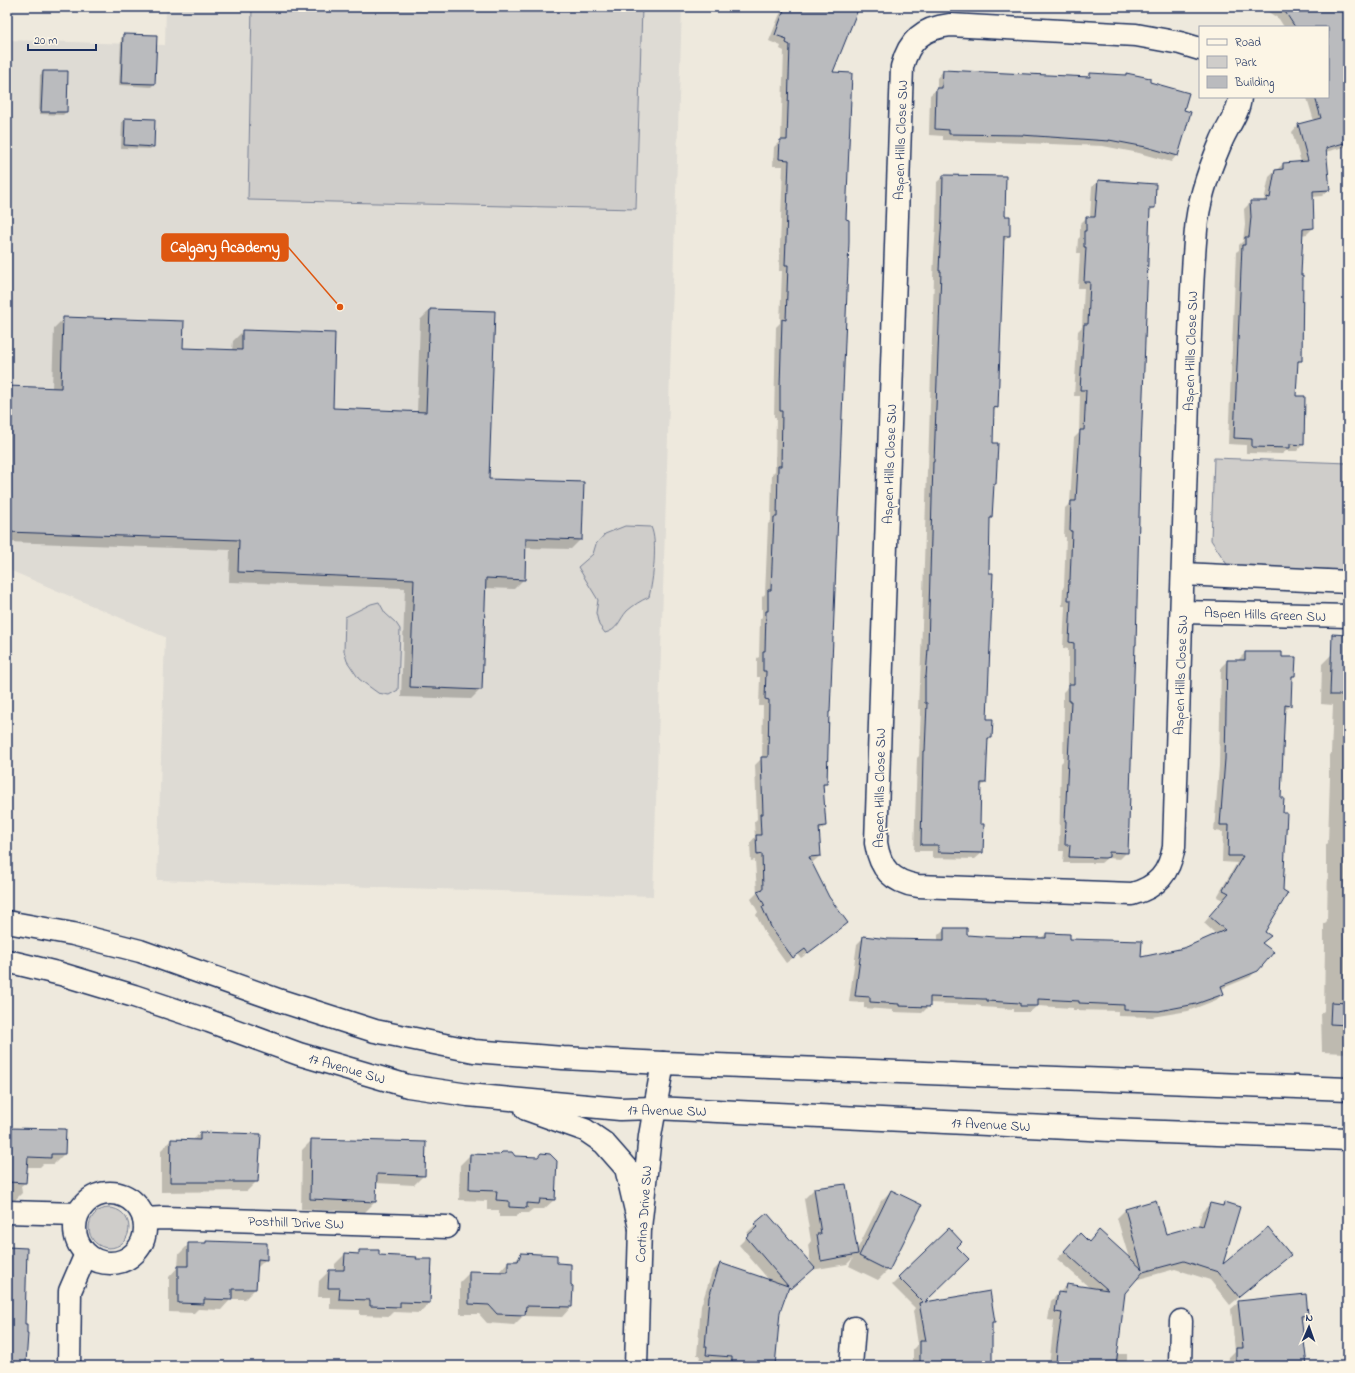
<svg xmlns="http://www.w3.org/2000/svg" width="1355" height="1373" font-family="'Indie Flower',sans-serif">
  <style>
    .built { fill: #dedbd4 }
    .green { fill: #cfcdca; stroke: #757e94 }
    .shadow { fill: #0003 }
    .building { fill: #babbbe; stroke: #1b2f5e }
    .lines { fill: none; stroke-linecap: round; stroke-linejoin: round }
    .minor-casing { stroke: #1b2f5e; stroke-width: 25 }
    .tertiary-casing { stroke: #1b2f5e; stroke-width: 25 }
    .secondary-casing { stroke: #1b2f5e; stroke-width: 25 }
    .minor { stroke: #fcf5e5; stroke-width: 22 }
    .tertiary { stroke: #fcf5e5; stroke-width: 22 }
    .secondary { stroke: #fcf5e5; stroke-width: 22 }
    .labels { text-anchor: middle; stroke-width: 4; stroke-linejoin: round; paint-order: stroke }
    .street-label { font-size: 14px; fill: #1b2f5e; stroke: #fcf5e5 }
    .leader { fill: none; stroke: #de5710; stroke-width: 1.5 }
    .callout-dot { fill: #de5710; stroke: #fcf5e5; stroke-width: 1.5 }
    .callout { fill: #de5710; stroke: #de5710; stroke-width: 1.5 }
    .callout-label { font-size: 15px; text-anchor: middle; font-weight: bold; fill: #fff }
  </style>
  <rect width="100%" height="100%" fill="#eee9dd"/>
  <filter id="ink" filterUnits="userSpaceOnUse"><feTurbulence type="fractalNoise" baseFrequency=".025" numOctaves="2"/><feDisplacementMap in="SourceGraphic" scale="8" xChannelSelector="R" yChannelSelector="G"/><feConvolveMatrix kernelMatrix="1 2 1 2 8 2 1 2 1" color-interpolation-filters="sRGB"/></filter>
  <g filter="url(#ink)">
    <path class="built" d="M166 7H682L653 896 157 880 165 637 7 569V40L165 45Z"/>
    <g class="green">
      <path d="M252 7H642L636 209 248 200Z"/>
      <path d="M1214 458 1348 463V570L1228 566 1211 540Z"/>
      <path d="M625 526 651 527C658 541 653 581 649 597 640 601 634 605 627 611 619 620 618 630 605 633L599 625 596 613 598 600 578 567 593 554 596 544 605 534Z"/>
      <path d="M379 602 385 613 396 623 400 629 398 690 389 695 378 693 367 685 359 679 347 661 344 651 345 617 371 604Z"/>
      <circle cx="109" cy="1228" r="20"/>
    </g>
    <g class="shadow">
      <path d="M784 7H859L853 18 832 73 828 713 826 784 822 787 825 826 818 833 820 856 813 862H811L828 897 847 923 840 929 801 958 798 954 786 963 766 935 756 915 758 912 751 899 757 893 755 860 751 861 750 843 755 837 754 822 757 819 755 765 762 758 763 706H759L760 677H757V658L759 657 760 619 762 617V597L765 594 768 524 771 521 772 474 775 471 776 417H774L776 327 780 323 782 271H779L783 166H773L774 147 781 140 784 51 780 49 781 46 769 41 779 16Z"/>
      <path d="M1261 7H1348V146L1325 152 1329 190 1322 196 1312 197 1313 228 1307 234 1302 235 1300 276 1301 360 1296 365 1295 397 1303 444 1297 451H1286L1282 454 1246 453V445L1228 444 1236 252 1239 250V245L1243 241 1245 225 1244 209 1251 202 1264 201 1269 177 1283 164 1301 162 1292 132 1298 125 1314 121 1307 98 1328 97V27H1284L1279 19Z"/>
      <path d="M124 35 154 84 151 87 119 85 121 38Z"/>
      <path d="M943 71 1086 78 1091 74 1148 83 1183 111 1177 155 1171 162 1139 153 1103 146 943 140V136L929 135 930 95 937 89V78Z"/>
      <path d="M43 72 66 112 63 115 39 114 40 75Z"/>
      <path d="M125 119 153 146 150 149 121 148 122 122Z"/>
      <path d="M944 176 1004 217 1009 236 1003 242 997 407 993 412 992 444 995 484 992 486 991 518 989 520 986 720H992L991 738 987 742 985 783 980 788 978 825 982 853 975 859 932 858V851H914L917 758 919 756 921 709H918L919 685 920 683 921 656 927 470 928 468 934 277H933L934 255 936 225 937 182Z"/>
      <path d="M1098 181 1154 208 1149 212 1127 852 1120 859 1107 858 1101 863H1063L1064 851H1059L1061 763 1063 761 1064 707H1063V692L1068 687V649L1063 648 1065 606H1062L1063 588 1064 586 1066 537H1064L1065 508 1070 503 1074 438 1079 433 1080 396H1074L1078 331 1082 327 1084 288H1078L1080 253H1077L1078 239 1080 237V224L1086 218H1090L1092 187Z"/>
      <path d="M430 310 488 480 581 539 571 549 525 548 524 579 514 589 484 588 481 689 471 699 401 697 405 588 229 582 230 550 7 542V387L52 388 54 328 64 318 182 349 232 351 233 341 243 331 332 409 417 413 420 320Z"/>
      <path d="M1245 653 1281 658 1294 676 1291 679 1290 705 1284 711 1264 932 1269 936 1262 944 1257 970 1250 977 1221 989 1223 994 1216 1000 1188 1011 1152 1017 1118 1016V1011L1073 1010V1008L1037 1006 1030 1012H1014V1009L981 1007V1006L976 1005 929 1003V1006L922 1013 893 1012V1010L864 1008V1003L849 1002 857 944 864 937 888 940 938 941V935L944 929 966 936 995 938H1041L1046 934 1140 958 1185 948 1217 935 1204 923 1223 900 1217 897 1237 863 1222 862 1223 832 1214 831 1219 766 1221 667 1227 661H1239V659Z"/>
      <path d="M1332 654H1348V1055H1346V1053L1322 1052 1321 1013 1324 1011 1325 945H1324V924L1327 921 1328 866H1326V845L1328 843 1330 777H1329V755L1331 753 1333 705 1321 704 1322 664Z"/>
      <path d="M7 1129 64 1154 54 1164H43L40 1167H26L25 1183 21 1186 22 1193 12 1203H7Z"/>
      <path d="M200 1133 257 1181 247 1191 161 1192V1150L171 1140H193Z"/>
      <path d="M312 1140 424 1175 414 1185 376 1183 375 1202 365 1212 301 1209 302 1150Z"/>
      <path d="M470 1155 554 1200 544 1209H533L528 1213H520L516 1217H499V1210H487V1201L459 1200 460 1165Z"/>
      <path d="M845 1185 856 1252 881 1201 891 1191 888 1270 878 1280 849 1266 853 1258 847 1264 811 1270 785 1293 779 1312 774 1366H776H722V1365L699 1363 700 1355H697L701 1306 712 1272 720 1264 769 1280 739 1245 749 1235 747 1233 755 1225 811 1265 808 1245 811 1241 804 1199 814 1189Z"/>
      <path d="M1224 1203 1221 1267 1290 1255 1230 1305 1210 1280 1175 1269 1135 1280 1124 1292 1116 1354H1127V1366H1049L1054 1321 1048 1320 1051 1301 1067 1285 1090 1288 1057 1259 1072 1243H1089L1129 1258 1117 1218 1125 1210 1165 1235 1198 1226 1202 1212 1210 1204 1220 1207Z"/>
      <path d="M949 1229 956 1247 922 1304 994 1321 991 1324V1363L989 1366H913V1349L918 1344 913 1311 915 1308 892 1285Z"/>
      <path d="M207 1242 266 1259 256 1269 255 1289 245 1299H231L221 1310 198 1309 194 1313 169 1312V1277L178 1267 179 1254 189 1244H205Z"/>
      <path d="M7 1246 14 1247 24 1325 25 1363 22 1366H7Z"/>
      <path d="M360 1251 378 1256 415 1260 429 1303 419 1313 393 1312 389 1316 360 1315V1310L330 1309V1297H318L319 1281 329 1271H335V1264L345 1254 356 1255Z"/>
      <path d="M522 1254 571 1307 562 1317 523 1316 514 1325 487 1323 479 1314H460V1282L470 1272 498 1273 508 1262H514Z"/>
      <path d="M1239 1302 1307 1315 1301 1321 1306 1366H1228L1229 1357 1235 1351 1231 1309Z"/>
      <path d="M1348 1325V1341L1346 1340Z"/>
    </g>
    <g class="building">
      <path d="M785 7H859L833 72 852 73 846 219 849 220V242L830 712H829L827 784H823L826 826 819 827 821 856 809 857 829 897 848 923 808 953 805 949 793 958 772 929 762 907 765 906 757 891 763 889 762 854 757 855 756 835H761L760 814H763L761 757H768L769 700 765 699 766 671H763V651H765L766 611H768V590H771L774 517H777L778 466H781L782 411H780V387L782 319 786 320 788 265H785L789 160 779 159 780 140H787L790 45 786 43 787 39 775 35Z"/>
      <path d="M1282 7H1348V142L1326 148 1330 190 1313 191 1314 228 1303 229 1301 275H1303L1302 361H1298L1296 396H1305L1304 445 1290 444V448L1252 447V439L1234 438 1242 245H1245V237H1249L1251 217 1250 201H1267V197L1270 198 1275 170 1283 169V163L1308 161 1298 124 1321 118 1315 97H1328V27H1295Z"/>
      <path d="M123 34 157 35 155 84 121 83Z"/>
      <path d="M943 70 1090 77V73L1126 75V73L1150 78V82L1189 93 1184 110 1191 112 1178 156 1146 147 1109 140V141L1021 135 949 134V130L935 129 936 88H942Z"/>
      <path d="M43 71H68L67 112H41Z"/>
      <path d="M125 118 155 119 154 147 124 145Z"/>
      <path d="M943 175 1006 176 1005 216H1010V236H1004L998 408 994 407 993 443H998L996 484H994L992 518H990L989 573H993L987 719H993L992 738H988L986 783H981L980 824H984L983 853 938 852V845H921L923 751H925L927 703H925V677H926L928 648 933 462H934L941 271H939L940 248 942 218Z"/>
      <path d="M1098 180 1156 184 1155 208H1150L1140 474 1136 645H1135L1128 853 1109 852V857L1105 858 1069 857 1070 845H1065L1066 821H1065L1071 701H1069V684H1074V643L1069 642 1071 600H1068L1069 580H1070L1072 531H1070L1071 501H1076L1080 430H1084L1086 390H1080L1084 324H1088L1090 282H1084L1086 247H1084V231H1086V217H1095Z"/>
      <path d="M430 309 495 311 489 479 584 482 582 540 526 538 525 580 486 578 482 690 410 687 414 579 238 572 239 540 7 532V386L61 388 63 317 184 321 183 348 242 350V330L335 333 333 408 426 412Z"/>
      <path d="M1332 634 1348 635V695H1330Z"/>
      <path d="M1245 652H1282V657H1296L1295 676H1292L1291 706 1285 705 1281 798H1284L1283 813H1287L1283 890 1288 893 1265 932 1271 936 1262 943 1274 952 1258 971 1221 986 1224 994 1196 1004 1159 1011 1124 1010V1005L1079 1003V1001L1038 999V1006H1020V1003L987 1001V999H983L930 997V1007L899 1006V1004L870 1002V997L855 996 863 936 888 939 944 940V928H967V935L995 937 1046 938V933L1070 934V939L1142 941 1141 957 1184 948 1225 930 1209 916 1229 893 1223 890 1243 856H1228L1229 825H1220L1225 759 1227 660H1245Z"/>
      <path d="M1331 1002 1348 1003V1025L1330 1024Z"/>
      <path d="M7 1128 66 1129 65 1154H51V1158L28 1157 26 1183 7 1182Z"/>
      <path d="M200 1132 261 1134 258 1182H170L171 1139 200 1140Z"/>
      <path d="M311 1139 426 1142 425 1176 377 1174 376 1202 310 1199Z"/>
      <path d="M502 1152H512L515 1156 538 1157 541 1153 550 1154 557 1161 555 1200 540 1199 539 1204 527 1203V1208L509 1207V1201L496 1200 497 1191 469 1190 470 1154 499 1155Z"/>
      <path d="M846 1184 858 1254 821 1261 817 1234H821L814 1188Z"/>
      <path d="M891 1190 922 1205 889 1271 859 1256Z"/>
      <path d="M1156 1200 1166 1234 1199 1225 1203 1226 1210 1203 1223 1206 1224 1202 1240 1207 1223 1264 1268 1227 1291 1255 1239 1297 1218 1272 1184 1261 1143 1272 1125 1293 1116 1366H1056L1057 1347 1062 1313 1055 1312 1058 1292 1065 1293 1067 1284 1108 1290 1064 1251 1080 1233 1089 1242 1099 1230 1142 1269 1125 1209Z"/>
      <path d="M767 1213 815 1268 791 1289 789 1287 780 1312 775 1366H732V1357L706 1355 707 1347H705L709 1297 720 1263 788 1286 746 1237 757 1227 754 1224Z"/>
      <path d="M949 1228 962 1242 957 1247 969 1259 925 1302 990 1291 995 1322H992V1363H990V1366L920 1365V1341H926L919 1303 923 1302 898 1277Z"/>
      <path d="M206 1241 267 1243V1260L258 1259 256 1289H232V1300L204 1299V1304L178 1303V1266H188V1243H206Z"/>
      <path d="M7 1247 27 1248 25 1324H27V1334H28L26 1363 7 1362Z"/>
      <path d="M359 1250H379V1255L417 1257 416 1259H432L430 1303 400 1302V1307L370 1306V1300L339 1299 340 1288H328L329 1270H344L345 1253 359 1254Z"/>
      <path d="M521 1253 557 1255V1263L571 1264V1286H573L572 1307 526 1306 525 1315 497 1314 489 1305 469 1304V1271L508 1272V1261H518Z"/>
      <path d="M1306 1294 1308 1315 1301 1316 1307 1366H1236V1348H1243L1238 1301Z"/>
    </g>
    <g class="lines">
      <defs>
        <g id="minor">
          <path d="M1200 49 1180 43 1136 35 950 25C923 28 909 40 902 67L876 843C880 869 892 882 918 886L1132 894C1158 887 1169 873 1174 847 1178 719 1183 591 1186 462 1189 385 1189 307 1196 230 1198 200 1209 170 1221 142 1227 127 1239 113 1240 97"/>
          <path d="M1183 574 1348 582"/>
          <path d="M1182 612 1348 616"/>
          <circle cx="110" cy="1228" r="35"/>
          <path d="M7 1212 77 1214"/>
          <path d="M144 1219 163 1218 447 1227"/>
          <path d="M69 1366 70 1291 86 1254"/>
          <path d="M851 1366 854 1328"/>
          <path d="M1180 1366 1181 1321"/>
        </g>
        <path id="tertiary" d="M636 1366 640 1228 650 1136 663 1063"/>
        <g id="secondary">
          <path d="M7 922 73 934 140 951 281 1001 375 1031 474 1051 563 1058 663 1063 1348 1089"/>
          <path d="M7 961 61 974 134 996 209 1021 299 1054 408 1086 468 1095 620 1109 655 1108 1110 1130 1348 1139"/>
          <path d="M526 1109 585 1130 604 1143 626 1168 640 1228"/>
        </g>
      </defs>
      <use href="#minor" class="minor-casing"/>
      <use href="#tertiary" class="tertiary-casing"/>
      <use href="#secondary" class="secondary-casing"/>
      <use href="#minor" class="minor"/>
      <use href="#tertiary" class="tertiary"/>
      <use href="#secondary" class="secondary"/>
    </g>
  </g>
  <g class="labels">
    <g class="street-label">
      <text transform="translate(900 140) rotate(-88)" y="5">Aspen Hills Close SW</text>
      <text transform="translate(1190 351) rotate(-88)" y="5">Aspen Hills Close SW</text>
      <text transform="translate(889 464) rotate(-88)" y="5">Aspen Hills Close SW</text>
      <text transform="translate(1265 614) rotate(2)" y="5">Aspen Hills Green SW</text>
      <text transform="translate(1180 675) rotate(-88)" y="5">Aspen Hills Close SW</text>
      <text transform="translate(879 788) rotate(-89)" y="5">Aspen Hills Close SW</text>
      <text transform="translate(347 1068) rotate(16)" y="5">17 Avenue SW</text>
      <text transform="translate(667 1110) rotate(1)" y="5">17 Avenue SW</text>
      <text transform="translate(991 1124) rotate(3)" y="5">17 Avenue SW</text>
      <text transform="translate(643 1214) rotate(-86)" y="5">Cortina Drive SW</text>
      <text transform="translate(296 1222) rotate(2)" y="5">Posthill Drive SW</text>
    </g>
  </g>
  <path class="leader" d="M340 307L288 247"/>
  <circle class="callout-dot" cx="340" cy="307" r="4"/>
  <rect class="callout" x="162" y="234" width="126" height="27" rx="4"/>
  <g class="callout-label">
    <text x="225" y="252">Calgary Academy</text>
  </g>
  <rect width="1355" height="1373" fill="none" stroke="#fcf5e5" stroke-width="24"/>
  <rect x="12" y="12" width="1331" height="1349" fill="none" stroke="#1b2f5e" stroke-width="1.5" filter="url(#ink)"/>
  <rect x="1199" y="26" width="130" height="72" fill="#fcf5e5" stroke="#a2a6af"/>
  <rect x="1207" y="39" width="20" height="6" fill="#fcf5e5" stroke="#a2a6af"/>
  <text x="1235" y="46" font-size="12" fill="#1b2f5e">Road</text>
  <rect x="1207" y="56" width="20" height="12" fill="#cfcdca" stroke="#a2a6af"/>
  <text x="1235" y="66" font-size="12" fill="#1b2f5e">Park</text>
  <rect x="1207" y="76" width="20" height="12" fill="#babbbe" stroke="#a2a6af"/>
  <text x="1235" y="86" font-size="12" fill="#1b2f5e">Building</text>
  <g transform="translate(1309 1327) rotate(2)" stroke="#fcf5e5" stroke-width="3" paint-order="stroke">
  <path d="M0-3L7 15L0 10L-7 15Z" fill="#1b2f5e"/>
  <text y="-6" font-size="11" font-weight="bold" text-anchor="middle" fill="#1b2f5e">N</text>
  </g>
  <path d="M28 44v6h68v-6" fill="none" stroke="#1b2f5e" stroke-width="2"/>
  <text x="34" y="44" font-size="12" fill="#1b2f5e" stroke="#fcf5e5" stroke-width="3" paint-order="stroke">20 m</text>
</svg>
